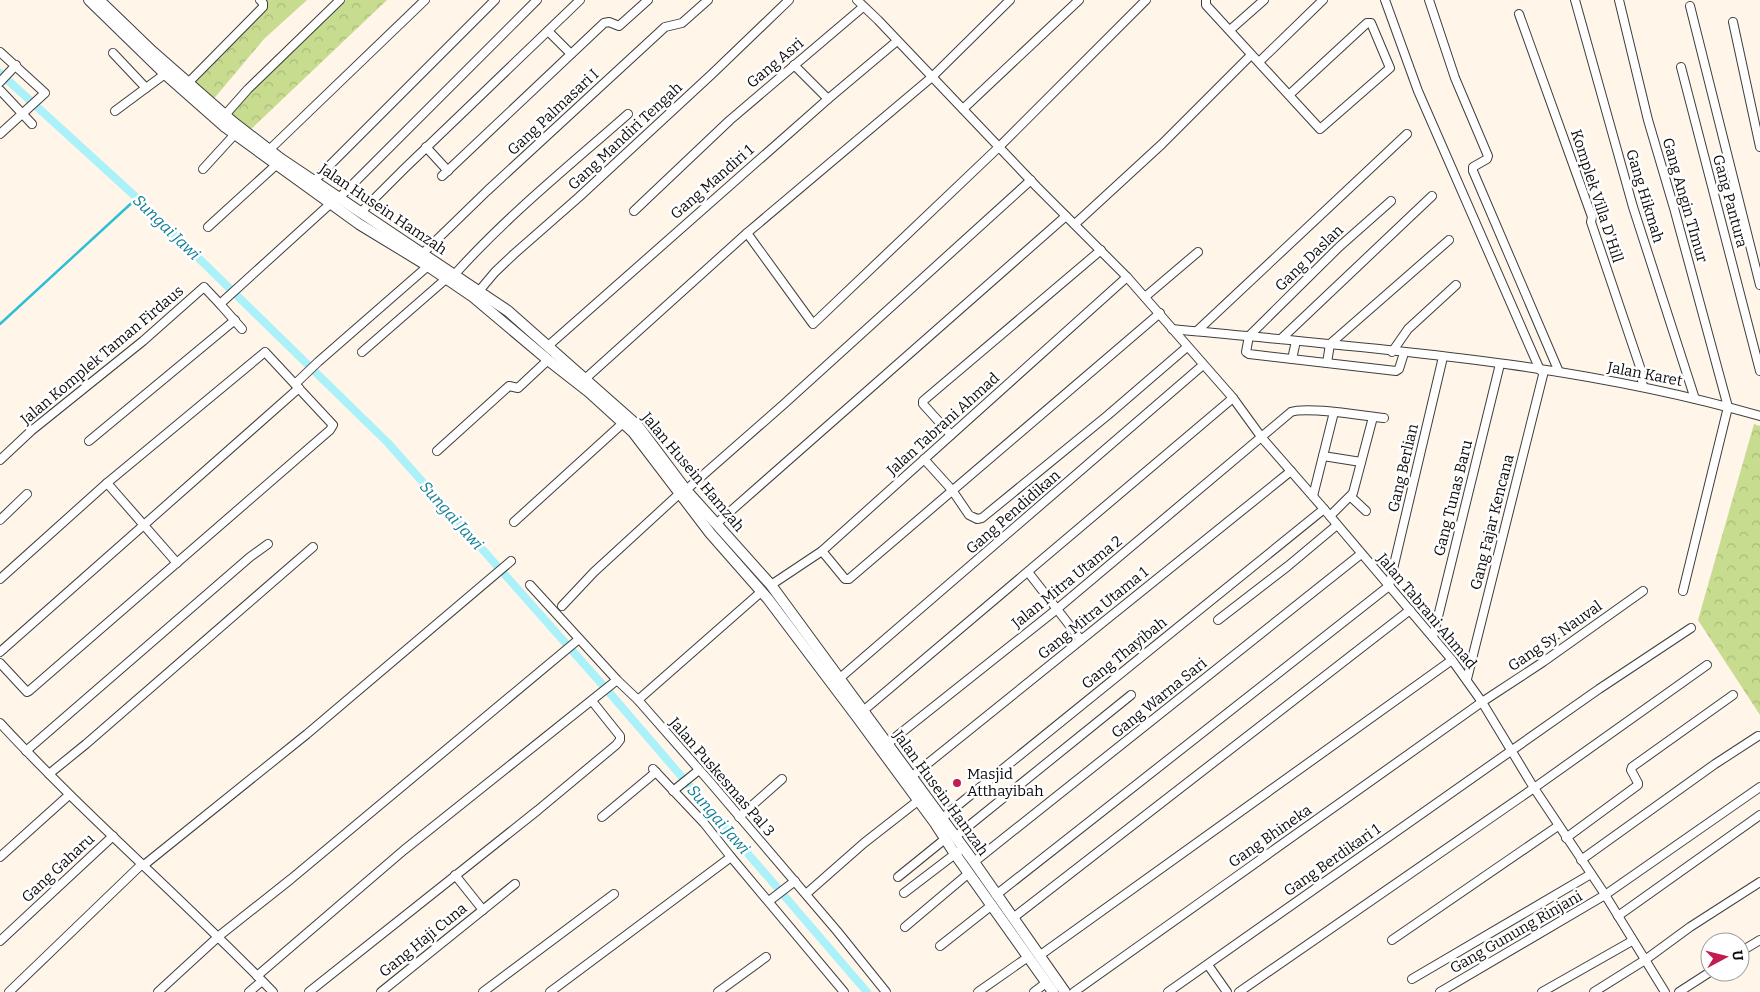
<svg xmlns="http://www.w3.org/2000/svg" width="1760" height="992" font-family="Bitter,serif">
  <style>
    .forest { fill: url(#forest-crowns) }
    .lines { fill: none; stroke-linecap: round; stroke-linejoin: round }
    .stream { stroke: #2dbfd5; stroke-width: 2.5 }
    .canal { stroke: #aaf1fa; stroke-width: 8 }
    .minor-casing { stroke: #3e3e3e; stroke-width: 10 }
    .tertiary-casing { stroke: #3e3e3e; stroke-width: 12 }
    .minor { stroke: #fff; stroke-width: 8 }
    .tertiary { stroke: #fff; stroke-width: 10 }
    .poi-dot { fill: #c21c51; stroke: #fff; stroke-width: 2 }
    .labels { text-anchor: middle; stroke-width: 5; stroke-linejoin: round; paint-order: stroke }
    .street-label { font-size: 15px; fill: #0b0b0b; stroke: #fff }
    .poi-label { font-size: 15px; fill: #0b0b0b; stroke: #fff; text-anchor: start }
    .water-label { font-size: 16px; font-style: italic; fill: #0e7e94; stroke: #fff }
  </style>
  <defs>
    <pattern id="forest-crowns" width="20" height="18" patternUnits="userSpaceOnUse" patternTransform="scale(1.25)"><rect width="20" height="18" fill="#c7dc8f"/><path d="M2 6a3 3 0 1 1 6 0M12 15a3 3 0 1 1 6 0" fill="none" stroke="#aabb7a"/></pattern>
  </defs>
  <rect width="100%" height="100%" fill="#fff5e9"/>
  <g class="forest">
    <path d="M263 0H307L264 39 206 108 183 88 266 5Z"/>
    <path d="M346 0H387L248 132 224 113Z"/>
    <path d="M1754 424 1760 426V715L1698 620Z"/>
  </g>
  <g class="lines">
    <path class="stream" d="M0 324 137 198"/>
    <path class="canal" d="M0 73 137 198 388 443 608 691 867 992"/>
    <defs>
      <g id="minor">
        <path d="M857 0 878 20 1037 187 1127 277 1233 398 1262 438 1324 509 1452 660 1482 702 1534 788 1604 893 1665 992"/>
        <path d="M1206 0V5L1320 129 1390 68 1371 23H1367L1289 95"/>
        <path d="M1385 0 1418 91 1540 370"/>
        <path d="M1429 0 1455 78 1488 156 1487 159 1473 167V171L1559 372"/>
        <path d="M1575 0 1633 207 1695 399"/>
        <path d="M1619 0 1648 120 1674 208 1728 407 1683 591"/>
        <path d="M1690 6 1760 285"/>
        <path d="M1519 14 1592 217 1591 222 1640 367 1643 387"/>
        <path d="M1733 22 1760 147"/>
        <path d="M1230 30 1264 0"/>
        <path d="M548 31 571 54"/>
        <path d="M0 52 45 93 0 134"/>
        <path d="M113 53 146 88 165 74"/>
        <path d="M1259 62 1323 0"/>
        <path d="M794 65 828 99"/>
        <path d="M1681 67 1760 371"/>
        <path d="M0 82 16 65"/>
        <path d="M188 83 263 7V3L260 0"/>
        <path d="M0 90 32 124"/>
        <path d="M963 109 1079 0"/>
        <path d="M115 111 146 88"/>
        <path d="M225 115 248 89 340 0"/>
        <path d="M426 147 448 171"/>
        <path d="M269 150 425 0"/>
        <path d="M203 169 235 134"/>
        <path d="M442 176 604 23 609 22 619 26 648 0"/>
        <path d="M314 181 495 0"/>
        <path d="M339 198 537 0"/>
        <path d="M1391 201 1339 247 1249 336 1246 352 1249 354 1396 371 1399 369 1404 353"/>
        <path d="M634 211 730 120 863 7"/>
        <path d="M360 213 404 169 580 0"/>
        <path d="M1075 224 1162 144 1251 55"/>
        <path d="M208 227 276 165"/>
        <path d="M747 233 813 324 1000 146 1146 0"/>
        <path d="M422 254 487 191 665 27 682 23 708 0"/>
        <path d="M455 274C507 216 569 166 628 114"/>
        <path d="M479 291 495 272 514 254 579 197 712 74 789 0"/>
        <path d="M1145 297 1198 252"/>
        <path d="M242 329 220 304 330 204"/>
        <path d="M1172 329C1368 348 1570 361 1760 416"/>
        <path d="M1197 331 1407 134"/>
        <path d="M1281 339 1432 196"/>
        <path d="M548 346 828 99 897 41"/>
        <path d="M362 352 447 278"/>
        <path d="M1392 352 1408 329 1456 285"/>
        <path d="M1292 359 1296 341"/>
        <path d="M1327 363 1330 344 1449 240"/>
        <path d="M585 379 747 233 932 77 1010 0"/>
        <path d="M295 384 318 362 428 266"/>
        <path d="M951 435 923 404V401L1101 250"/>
        <path d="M89 441 235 320"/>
        <path d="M437 451 509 386 518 388 548 360"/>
        <path d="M1323 456 1361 462"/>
        <path d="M924 459 952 490 969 515 977 519 982 518 1108 415 1187 347"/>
        <path d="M0 460 31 431 143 341 204 287 220 304"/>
        <path d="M107 483 177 563"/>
        <path d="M686 490 784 404 1031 180"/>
        <path d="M1313 496 1334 412"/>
        <path d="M1351 497 1366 511"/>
        <path d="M1330 516 1353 493 1373 417"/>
        <path d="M0 520 27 494"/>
        <path d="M514 522 623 423"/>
        <path d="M716 524 1066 216"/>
        <path d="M822 551 845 579H849L1160 313"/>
        <path d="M1028 572 1081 640"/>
        <path d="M0 579 107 483 265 352 333 425 330 430 29 691 27 692 0 663"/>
        <path d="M530 585 617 680 638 700 710 782 837 931 886 992"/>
        <path d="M771 585 822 551 1127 277"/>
        <path d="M562 606 594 572 679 494"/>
        <path d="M1218 620 1288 566 1337 525"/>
        <path d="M1433 637 1500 364"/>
        <path d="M0 652 299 388"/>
        <path d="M840 678 1203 365"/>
        <path d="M1467 679 1544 371"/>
        <path d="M638 700 761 592"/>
        <path d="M863 711 1233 398"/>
        <path d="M0 723C87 817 184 900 273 992"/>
        <path d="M887 744 1057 609 1291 412C1307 406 1364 416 1384 418"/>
        <path d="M26 751 250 557 268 544"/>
        <path d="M653 769 704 823 731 857"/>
        <path d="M49 774 86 744 313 547"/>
        <path d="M911 777 1291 471"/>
        <path d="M673 791 699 770"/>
        <path d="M602 817 656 772"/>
        <path d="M739 817 782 779"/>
        <path d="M941 819 1324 509"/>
        <path d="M955 837 1131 695"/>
        <path d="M1566 838 1638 785V783L1631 770 1632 767 1733 695"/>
        <path d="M0 857 69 795"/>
        <path d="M1581 860 1715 764 1758 736"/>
        <path d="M974 862 1361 554"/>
        <path d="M144 865 307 734 511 561"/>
        <path d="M455 875 483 910"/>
        <path d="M898 877 945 839"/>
        <path d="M904 893 959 851"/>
        <path d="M806 894 864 843 919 800"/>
        <path d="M996 895 1389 586 1443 357"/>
        <path d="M769 901 795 881"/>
        <path d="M1618 916 1760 815"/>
        <path d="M1013 918 1410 610"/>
        <path d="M905 927 969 873"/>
        <path d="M1392 940 1558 826"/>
        <path d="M0 941 113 836"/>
        <path d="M940 946 992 905"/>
        <path d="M1740 952 1760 940"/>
        <path d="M1039 956 1452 660"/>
        <path d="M1208 965 1227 992"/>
        <path d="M257 976 404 850 617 680"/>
        <path d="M1412 979 1591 874"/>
        <path d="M9 992 142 864"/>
        <path d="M158 992 219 936 291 879 579 639"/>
        <path d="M249 992 262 981"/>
        <path d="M309 992 538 810 616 745 620 740V736L592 701"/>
        <path d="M381 992 515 884"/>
        <path d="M483 992 614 894"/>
        <path d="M550 992 731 857 844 992"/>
        <path d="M718 992 766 957"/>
        <path d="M978 992 1028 957"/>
        <path d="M1034 992 1046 983"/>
        <path d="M1074 992 1482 702 1543 662 1643 591"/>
        <path d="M1168 992 1599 689 1691 628"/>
        <path d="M1239 992 1534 788 1707 665"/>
        <path d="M1440 992 1605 895 1760 787"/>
        <path d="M1542 992 1632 941"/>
        <path d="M1594 992 1645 960 1690 927 1760 882"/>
        <path d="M1679 992 1710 972"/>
      </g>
      <g id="tertiary">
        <path d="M89 0 165 74 225 127 359 224 428 266 472 296 548 360 589 392 633 432 710 533 768 599 857 717 935 823 955 854 1053 992"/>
        <path d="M99 0 152 51 233 122 281 159 508 311 638 426 686 490 771 585 974 862 1065 992"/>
      </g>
    </defs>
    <use href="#minor" class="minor-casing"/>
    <use href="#tertiary" class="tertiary-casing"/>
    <use href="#minor" class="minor"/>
    <use href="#tertiary" class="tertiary"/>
  </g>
  <circle class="poi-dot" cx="957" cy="783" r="5"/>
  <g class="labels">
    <g class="street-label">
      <text transform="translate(775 63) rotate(-40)" y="5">Gang Asri</text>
      <text transform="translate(553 112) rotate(-43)" y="5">Gang Palmasari I</text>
      <text transform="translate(625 136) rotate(-43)" y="5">Gang Mandiri Tengah</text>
      <text transform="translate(712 182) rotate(-41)" y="5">Gang Mandiri 1</text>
      <text transform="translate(1597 196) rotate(72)" y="5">Komplek Villa D'Hill</text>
      <text transform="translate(1645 196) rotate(73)" y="5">Gang Hikmah</text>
      <text transform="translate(1685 200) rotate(74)" y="5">Gang Angin TImur</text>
      <text transform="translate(1730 201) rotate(75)" y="5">Gang Pantura</text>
      <text transform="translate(383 209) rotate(34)" y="5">Jalan Husein Hamzah</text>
      <text transform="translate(1309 258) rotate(-44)" y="5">Gang Daslan</text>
      <text transform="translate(102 355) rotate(-40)" y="5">Jalan Komplek Taman Firdaus</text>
      <text transform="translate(1645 374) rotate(11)" y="5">Jalan Karet</text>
      <text transform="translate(943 424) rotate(-42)" y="5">Jalan Tabrani Ahmad</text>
      <text transform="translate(1403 468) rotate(-77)" y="5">Gang Berlian</text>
      <text transform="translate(693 472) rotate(50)" y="5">Jalan Husein Hamzah</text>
      <text transform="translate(1453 498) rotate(-76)" y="5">Gang Tunas Baru</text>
      <text transform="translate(1013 512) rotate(-41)" y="5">Gang Pendidikan</text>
      <text transform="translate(1492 522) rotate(-76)" y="5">Gang Fajar Kencana</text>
      <text transform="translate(1067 582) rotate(-39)" y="5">Jalan Mitra Utama 2</text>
      <text transform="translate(1427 611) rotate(50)" y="5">Jalan Tabrani Ahmad</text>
      <text transform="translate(1093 613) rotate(-39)" y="5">Gang Mitra Utama 1</text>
      <text transform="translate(1555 636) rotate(-35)" y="5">Gang Sy. Nauval</text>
      <text transform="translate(1124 653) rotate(-39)" y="5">Gang Thayibah</text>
      <text transform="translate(1159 698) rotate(-39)" y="5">Gang Warna Sari</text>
      <text transform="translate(722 777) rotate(49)" y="5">Jalan Puskesmas Pal 3</text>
      <text transform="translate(941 793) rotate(54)" y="5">Jalan Husein Hamzah</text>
      <text transform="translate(1270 836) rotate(-35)" y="5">Gang Bhineka</text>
      <text transform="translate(1332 860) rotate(-35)" y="5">Gang Berdikari 1</text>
      <text transform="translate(58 868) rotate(-43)" y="5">Gang Gaharu</text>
      <text transform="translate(1516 932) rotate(-30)" y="5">Gang Gunung Rinjani</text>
      <text transform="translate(423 940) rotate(-39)" y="5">Gang Haji Cuna</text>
    </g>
    <g class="poi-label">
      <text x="967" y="779">Masjid<tspan x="967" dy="17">Atthayibah</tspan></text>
    </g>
    <g class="water-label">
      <text transform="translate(167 227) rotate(44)" y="6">Sungai Jawi</text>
      <text transform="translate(452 515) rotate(48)" y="6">Sungai Jawi</text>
      <text transform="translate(719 819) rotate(49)" y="6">Sungai Jawi</text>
    </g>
  </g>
  <g transform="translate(1725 957) rotate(83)"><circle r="24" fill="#ffffff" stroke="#9d9d9d"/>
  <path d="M0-4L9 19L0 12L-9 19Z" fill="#c21c51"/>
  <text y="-8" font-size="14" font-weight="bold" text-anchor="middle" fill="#0b0b0b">U</text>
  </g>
</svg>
